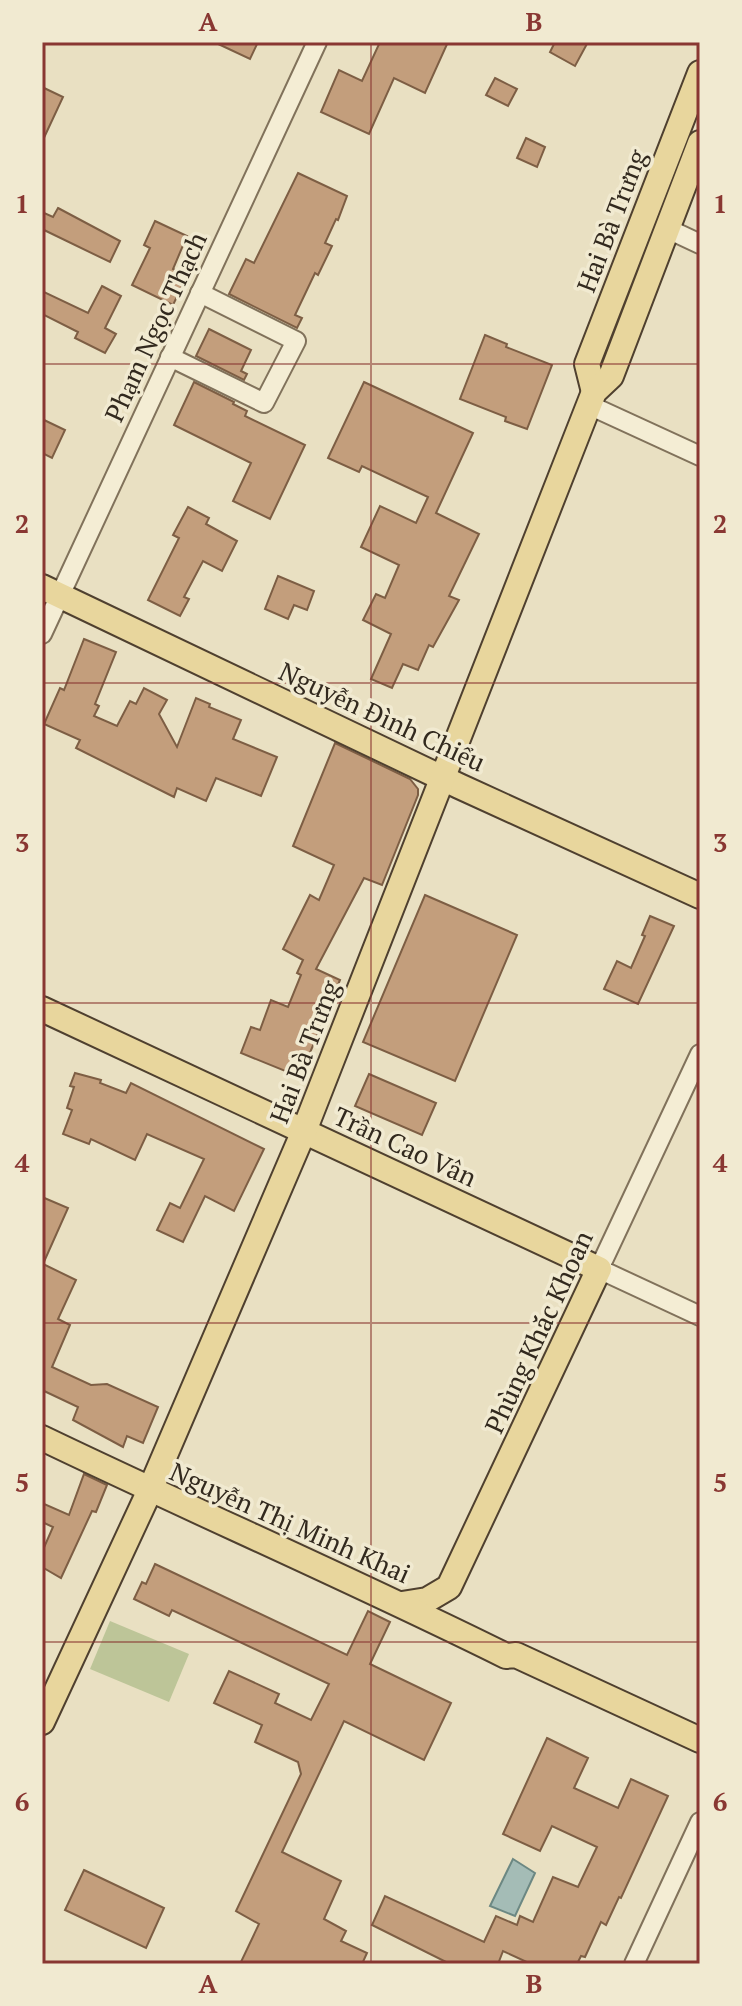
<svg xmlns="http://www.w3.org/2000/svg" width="742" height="2006" font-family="'PT Serif',serif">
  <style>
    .green { fill: #bdc598 }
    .water { fill: #a4bcb6; stroke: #6c8883; stroke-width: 2 }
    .building { fill: #c39e7c; stroke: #7d5e44; stroke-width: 2 }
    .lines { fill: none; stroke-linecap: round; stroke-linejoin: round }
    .minor-casing { stroke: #81725b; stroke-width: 22 }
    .major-casing { stroke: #4f402f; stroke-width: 28 }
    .minor { stroke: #f4edd4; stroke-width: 18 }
    .major { stroke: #e8d69d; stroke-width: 24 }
    .grid { fill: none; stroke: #893732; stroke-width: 2; stroke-opacity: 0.55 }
    .labels { text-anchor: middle; stroke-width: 7; stroke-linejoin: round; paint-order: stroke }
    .street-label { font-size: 26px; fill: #32291e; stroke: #f1ead1 }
    .neatline { fill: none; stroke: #893732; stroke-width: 3 }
    .grid-label { font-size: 26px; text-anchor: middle; font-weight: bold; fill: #893732 }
  </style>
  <rect width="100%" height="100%" fill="#e9e0c2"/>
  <path class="green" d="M110 1621 189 1654 169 1702 90 1669Z"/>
  <path class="water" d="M513 1859 535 1873 515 1916 490 1906Z"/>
  <g class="building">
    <path d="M214 42H258L250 59Z"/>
    <path d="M380 42H448L425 93 394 78 369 134 321 112 339 70 362 81Z"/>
    <path d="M555 42H588L575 66 550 52Z"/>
    <path d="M495 78 517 89 508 106 486 95Z"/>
    <path d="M42 87 63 97 42 142Z"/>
    <path d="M526 138 545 147 537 167 517 158Z"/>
    <path d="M298 173 347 196 338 220 336 219 325 243 332 246 318 275 315 273 295 315 302 318 297 328 229 294 246 259 254 263Z"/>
    <path d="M58 208 120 241 110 262 42 229V212L53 217Z"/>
    <path d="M155 221 187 236 173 269 187 276 173 305 132 285 150 248 144 245Z"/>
    <path d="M102 286 121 296 105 328 116 334 105 353 75 338 78 332 42 314V291L88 313Z"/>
    <path d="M209 329 251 350 241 371 247 374 244 380 196 356Z"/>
    <path d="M485 335 507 344 506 347 552 365 527 429 505 421 506 417 460 399Z"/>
    <path d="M194 382 234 402 233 404 247 411 245 416 305 445 270 519 233 501 251 463 174 425Z"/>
    <path d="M364 382 473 433 436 513 479 534 449 596 459 600 433 647 429 645 418 670 403 664 392 688 371 679 391 634 363 620 376 594 385 598 399 565 361 547 380 506 416 523 428 497 362 466 359 472 328 458Z"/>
    <path d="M42 419 65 430 52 458 42 453Z"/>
    <path d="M188 507 209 518 206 524 237 541 222 571 203 561 184 597 189 599 180 616 148 600 179 538 173 535Z"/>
    <path d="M278 576 314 591 307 610 294 605 288 619 265 609Z"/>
    <path d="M84 639 116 652 95 704 99 706 94 716 117 726 130 701 136 704 144 688 167 700 159 714 177 747 196 698 210 704 209 707 241 720 233 739 277 757 261 796 216 778 206 801 177 788 174 797 76 748 80 740 44 724 60 688 64 690Z"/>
    <path d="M335 743 410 779 418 789V795L382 885 364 878 316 969 340 980 300 1077 241 1053 251 1027 260 1030 271 1000 288 1007 301 975 297 973 303 960 283 949 310 895 319 900 334 865 293 846Z"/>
    <path d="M425 895 517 935 455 1081 363 1042Z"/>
    <path d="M650 916 674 926 638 1004 604 989 617 961 631 968 645 936 642 935Z"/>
    <path d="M75 1073 101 1080 100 1083 126 1093 131 1083 264 1149 234 1211 205 1196 183 1242 157 1230 170 1203 180 1208 204 1159 147 1134 135 1160 91 1139 89 1144 63 1134 72 1110 67 1108 74 1087 70 1086Z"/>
    <path d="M369 1074 436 1103 422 1135 355 1106Z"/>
    <path d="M42 1197 68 1208 43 1264 76 1280 58 1319 70 1325 52 1367 91 1385 107 1384 158 1407 143 1443 127 1436 123 1447 73 1420 78 1407 42 1390Z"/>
    <path d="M84 1474 107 1485 96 1512 92 1511 61 1578 42 1567V1552L53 1527 42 1522V1503L69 1515Z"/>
    <path d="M155 1564 347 1655 368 1611 390 1622 370 1664 451 1703 424 1760 344 1721 282 1852 341 1881 324 1919 346 1931 341 1941 367 1953 362 1964H240L259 1924 236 1911 301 1774 298 1762 255 1742 262 1725 214 1703 229 1671 279 1694 275 1703 311 1720 329 1684 172 1610 169 1616 134 1599 142 1582 146 1584Z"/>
    <path d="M547 1738 588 1758 574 1788 618 1808 631 1779 668 1796 621 1898 619 1897 606 1925 601 1922 585 1957 581 1956 577 1964H531L503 1951 498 1964H450L372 1925 385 1896 484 1942 496 1916 517 1925 520 1916 533 1922 553 1877 578 1887 597 1847 552 1826 540 1851 503 1834Z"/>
    <path d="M84 1870 164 1908 146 1948 65 1910Z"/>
  </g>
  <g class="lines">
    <defs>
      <g id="minor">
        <path d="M668 229 700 244"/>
        <path d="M170 357 264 403 296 341 200 293"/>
        <path d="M589 405 700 456"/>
        <path d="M42 634 317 42"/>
        <path d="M700 1054 599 1269 700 1316"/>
        <path d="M634 1964 700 1822"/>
      </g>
      <g id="major">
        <path d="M594 392 587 364 700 73"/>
        <path d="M42 587 459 786 700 896"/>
        <path d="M42 1009 599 1269 449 1587 427 1600 402 1604"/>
        <path d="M42 1438C196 1512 353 1580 506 1656L516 1655 700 1740"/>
        <path d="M42 1722 150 1490 304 1131 594 392 611 376 700 143"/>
      </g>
    </defs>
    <use href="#minor" class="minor-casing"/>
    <use href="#major" class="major-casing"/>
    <use href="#minor" class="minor"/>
    <use href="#major" class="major"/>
  </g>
  <path class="grid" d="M371 42V1964M42 364H700M42 683H700M42 1003H700M42 1323H700M42 1642H700"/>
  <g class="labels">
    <g class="street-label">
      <text transform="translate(612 221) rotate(-69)" y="9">Hai Bà Trưng</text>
      <text transform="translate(156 327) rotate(-65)" y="9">Phạm Ngọc Thạch</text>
      <text transform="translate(382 717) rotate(25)" y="9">Nguyễn Đình Chiểu</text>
      <text transform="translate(305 1052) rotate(-69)" y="9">Hai Bà Trưng</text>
      <text transform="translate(405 1147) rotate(25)" y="9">Trần Cao Vân</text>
      <text transform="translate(539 1332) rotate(-65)" y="9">Phùng Khắc Khoan</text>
      <text transform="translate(290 1523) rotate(24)" y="9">Nguyễn Thị Minh Khai</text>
    </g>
  </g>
  <rect width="742" height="2006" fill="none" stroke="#f1ead1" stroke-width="88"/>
  <rect x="44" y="44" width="654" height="1918" class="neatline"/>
  <g class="grid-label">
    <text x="208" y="31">A</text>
    <text x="534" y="31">B</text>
    <text x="22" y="213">1</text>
    <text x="720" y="213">1</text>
    <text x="22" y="533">2</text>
    <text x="720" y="533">2</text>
    <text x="22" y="852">3</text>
    <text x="720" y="852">3</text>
    <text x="22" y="1172">4</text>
    <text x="720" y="1172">4</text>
    <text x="22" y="1492">5</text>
    <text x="720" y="1492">5</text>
    <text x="22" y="1811">6</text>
    <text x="720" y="1811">6</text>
    <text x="208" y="1993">A</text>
    <text x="534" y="1993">B</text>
  </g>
</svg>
